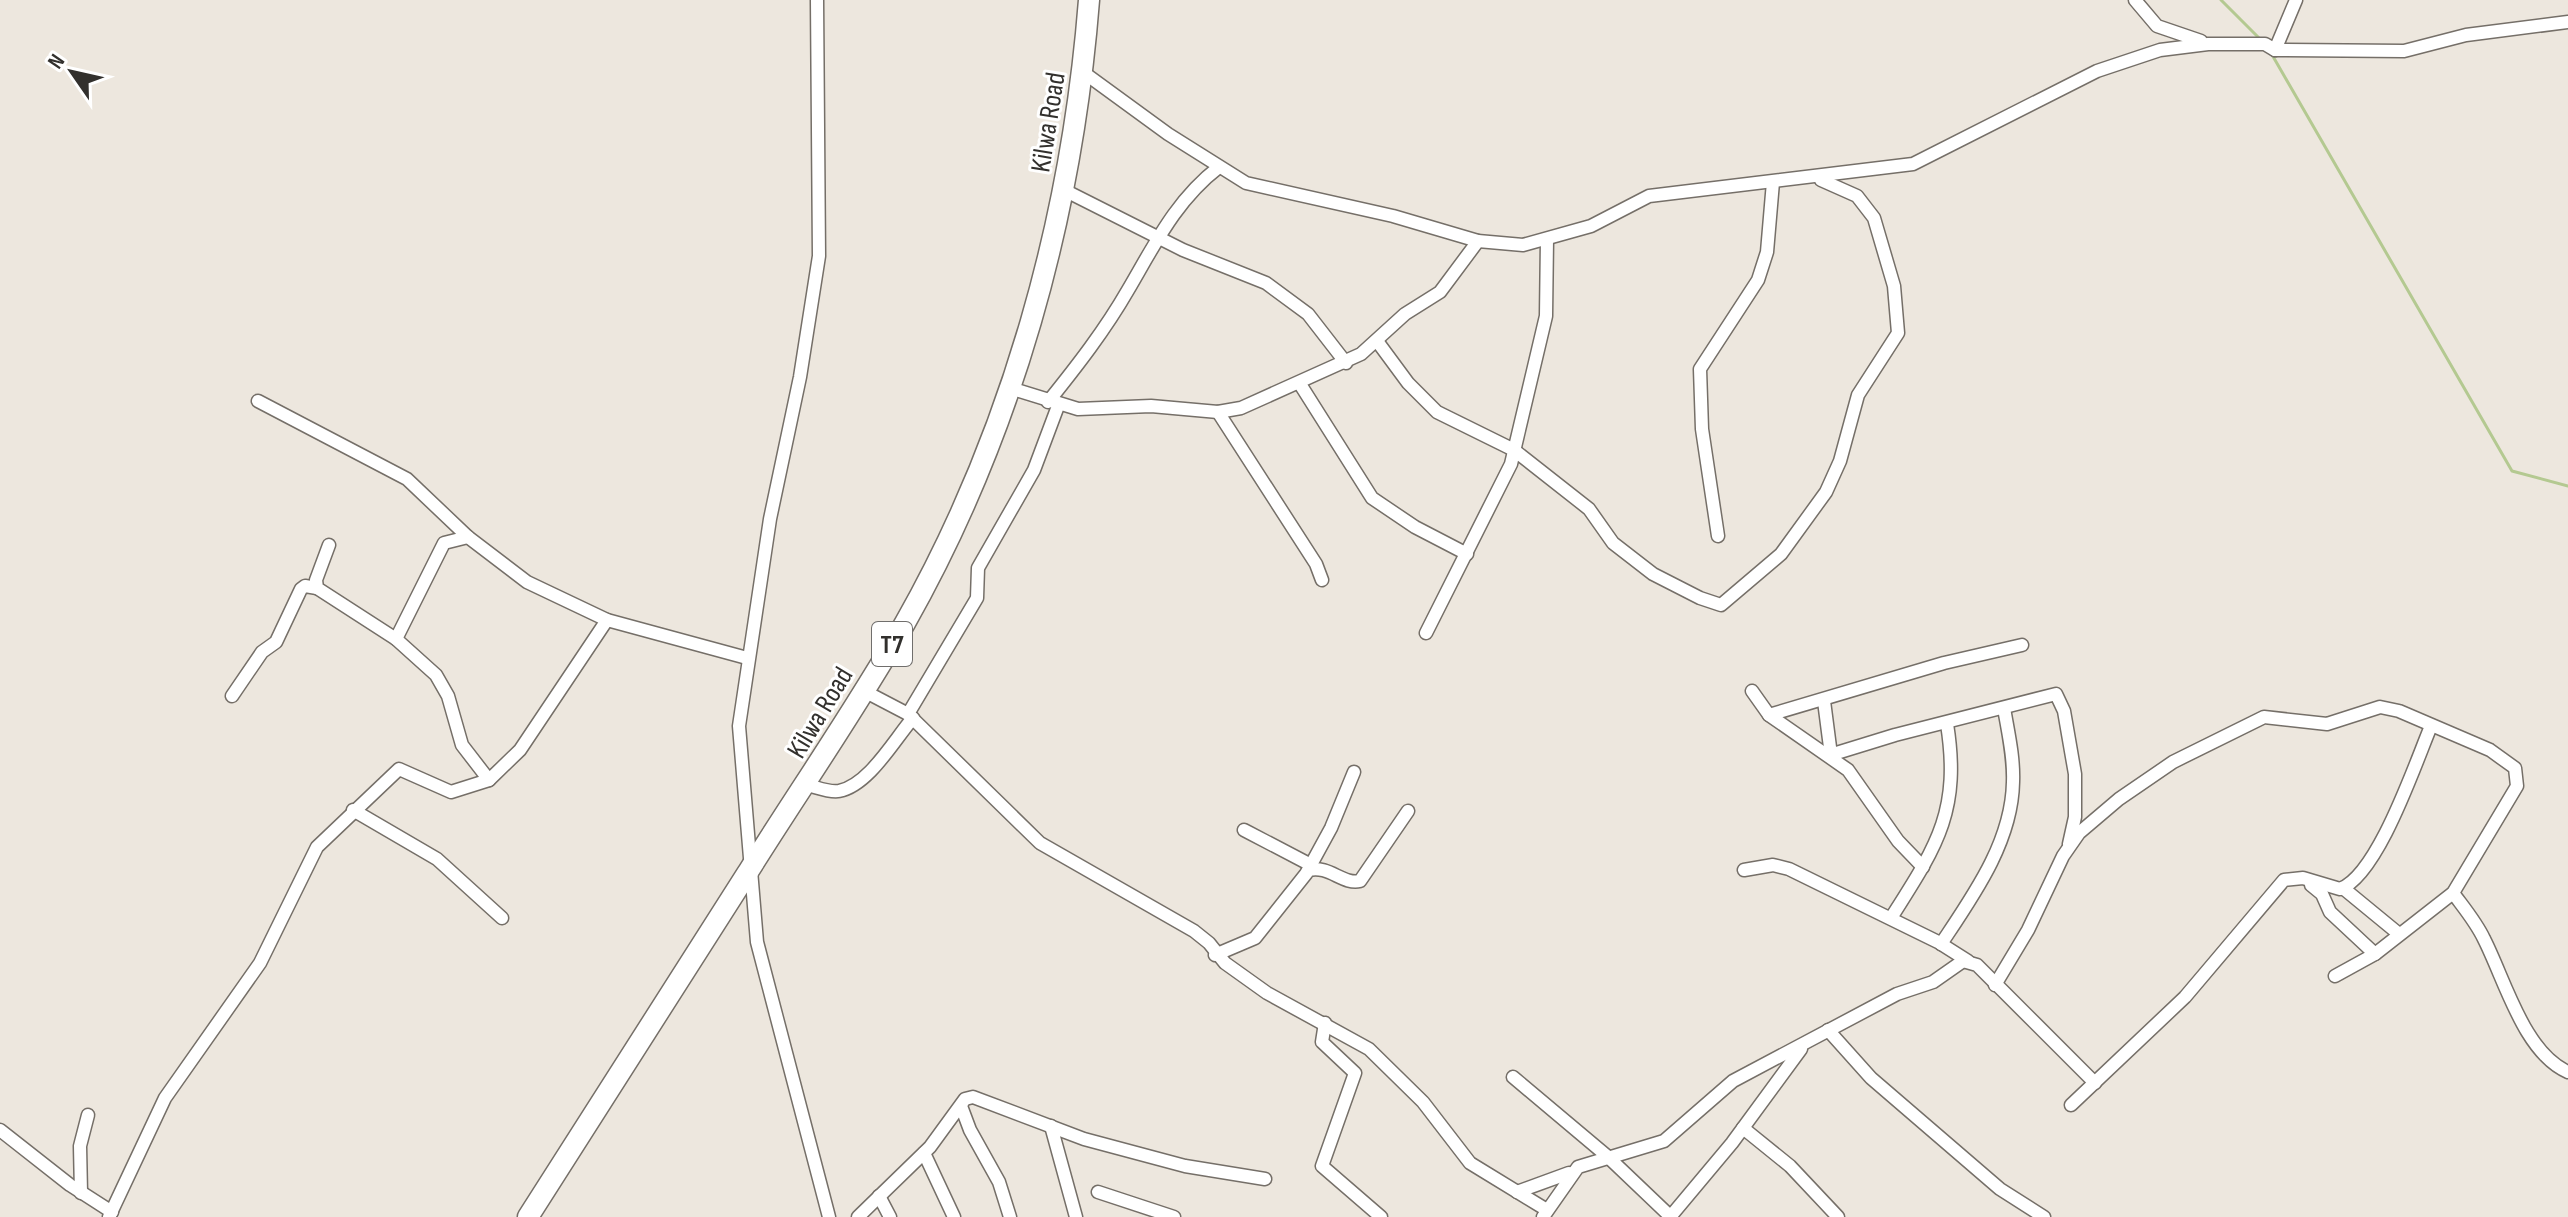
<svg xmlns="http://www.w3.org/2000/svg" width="2568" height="1217" font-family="'Sofia Sans Condensed',sans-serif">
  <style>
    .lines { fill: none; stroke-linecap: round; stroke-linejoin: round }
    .stream { stroke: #b4c991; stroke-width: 3 }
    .minor-casing { stroke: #756f68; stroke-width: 15 }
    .trunk-casing { stroke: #756f68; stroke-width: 23 }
    .minor { stroke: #fff; stroke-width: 12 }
    .trunk { stroke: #fff; stroke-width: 20 }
    .labels { text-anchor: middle; stroke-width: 6; stroke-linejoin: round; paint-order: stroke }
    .shield { fill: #fff; stroke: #706e6c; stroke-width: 2 }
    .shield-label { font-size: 26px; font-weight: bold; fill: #32302d }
    .street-label { font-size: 28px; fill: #32302d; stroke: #fff }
  </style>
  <rect width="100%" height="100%" fill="#ede7de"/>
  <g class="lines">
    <g class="stream">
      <path d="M2221 0 2262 41"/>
      <path d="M2271 53 2512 471 2568 486"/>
    </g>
    <defs>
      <g id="minor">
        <path d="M817 0 819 256 800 377 770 519 739 726 757 942 829 1217"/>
        <path d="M2135 0 2157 26 2201 41"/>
        <path d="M2275 50 2296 0"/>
        <path d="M1083 72 1168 134 1246 183 1393 216 1478 241 1523 245 1591 226 1649 196 1913 164 2097 71 2160 50 2208 44H2265L2275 50 2404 51 2466 35 2568 22"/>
        <path d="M1064 190 1183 250 1266 283 1308 314 1346 363"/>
        <path d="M1377 341 1408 383 1437 412 1514 450 1589 509 1613 543 1653 574 1700 598 1721 605 1781 554 1826 492 1840 461 1858 395 1898 333 1894 286 1874 218 1857 196 1821 180"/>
        <path d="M1300 384 1372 498 1415 527 1467 554"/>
        <path d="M1010 388 1078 409 1151 406 1218 412 1241 408 1361 354 1405 314 1440 292 1478 241"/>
        <path d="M258 401 407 479 468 537 527 582 607 620 747 658"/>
        <path d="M1048 402C1077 366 1105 330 1128 290 1155 244 1176 200 1219 167"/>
        <path d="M1218 412 1316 564 1322 580"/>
        <path d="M1718 536 1702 429 1700 369 1758 280 1767 252 1773 182"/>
        <path d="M329 545 316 580 317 588 396 639 436 675 448 696 462 745 489 780"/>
        <path d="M1426 633 1511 464 1546 316 1547 239"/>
        <path d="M396 639 444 543 468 537"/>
        <path d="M864 691 908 714 1040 843 1194 931 1209 943 1225 963 1267 993 1369 1049 1423 1102 1470 1163 1547 1210"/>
        <path d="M1752 691 1769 715 1848 770 1898 841 1923 867"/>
        <path d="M232 696 262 652 276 642 301 589 305 586 317 588"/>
        <path d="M1824 701 1831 755"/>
        <path d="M908 714 977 598 978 568 1034 470 1058 406"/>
        <path d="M1769 715 1944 663 2022 645"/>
        <path d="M1830 755 1895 735 2056 694 2064 711 2075 774V817L2069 844"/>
        <path d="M807 785C816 787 830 793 839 791 869 785 894 740 913 718"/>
        <path d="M353 810 437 859 502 918"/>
        <path d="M1244 830 1311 865"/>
        <path d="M1744 870 1773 865 1789 869 1938 942 1968 961"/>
        <path d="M1307 872 1331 828 1354 772"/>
        <path d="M2311 885 2322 894 2330 912 2375 954"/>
        <path d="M2343 888 2399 934"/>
        <path d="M2453 893C2464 908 2476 922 2484 939 2505 980 2524 1053 2568 1072"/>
        <path d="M1891 918C1936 847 1961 812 1947 724"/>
        <path d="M1941 944C1973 896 2012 842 2013 782 2014 757 2008 732 2004 708"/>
        <path d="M1215 955 1255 938 1309 870C1329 865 1343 885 1360 881L1408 811"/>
        <path d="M1995 985 2028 930 2063 856 2079 833 2119 799 2173 762 2264 717 2327 724 2380 707 2399 711 2490 750 2515 768 2517 786 2453 893 2375 954 2335 976"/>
        <path d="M1325 1023 1322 1042 1355 1073 1322 1166 1381 1217"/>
        <path d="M1828 1030 1871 1078 2000 1189 2044 1217"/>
        <path d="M1513 1077 1607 1156 1671 1217"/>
        <path d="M2071 1105 2185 997 2284 880 2303 878 2340 889C2378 875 2415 764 2431 726"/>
        <path d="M961 1106 970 1130 999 1182 1010 1217"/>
        <path d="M1051 1126 1076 1217"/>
        <path d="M1743 1128 1790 1166 1838 1217"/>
        <path d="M0 1130 70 1185 112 1212"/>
        <path d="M924 1153 954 1217"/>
        <path d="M1098 1192 1174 1217"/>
        <path d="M1517 1192 1569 1173"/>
        <path d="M81 1193 80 1146 88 1115"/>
        <path d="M879 1196 890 1217"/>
        <path d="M109 1217 165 1098 260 963 317 847 399 769 451 792 489 780 520 750 607 620"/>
        <path d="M858 1217 930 1147 965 1099 973 1097 1084 1139 1185 1166 1265 1179"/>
        <path d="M1543 1217 1578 1167 1664 1141 1733 1081 1897 994 1933 982 1963 961 1977 965 2095 1083"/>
        <path d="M1670 1217 1732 1143 1801 1049"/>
      </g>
      <path id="trunk" d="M528 1217C602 1102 675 987 748 872 800 789 856 709 905 623 1012 434 1072 217 1089 0"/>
    </defs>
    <use href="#minor" class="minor-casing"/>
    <use href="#trunk" class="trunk-casing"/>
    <use href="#minor" class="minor"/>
    <use href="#trunk" class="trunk"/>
  </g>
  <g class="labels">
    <rect class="shield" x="872" y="622" width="40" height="44" rx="6"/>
    <g class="shield-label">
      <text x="892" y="653">T7</text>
    </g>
    <g class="street-label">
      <text transform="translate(1047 122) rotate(-81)" y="10">Kilwa Road</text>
      <text transform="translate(819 712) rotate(-59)" y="10">Kilwa Road</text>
    </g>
  </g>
  <g transform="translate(72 72) rotate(304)" stroke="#ffffff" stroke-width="6" paint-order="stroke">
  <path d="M0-6L14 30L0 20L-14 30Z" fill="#32302d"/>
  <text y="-12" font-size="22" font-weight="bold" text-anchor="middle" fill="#32302d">N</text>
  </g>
</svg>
